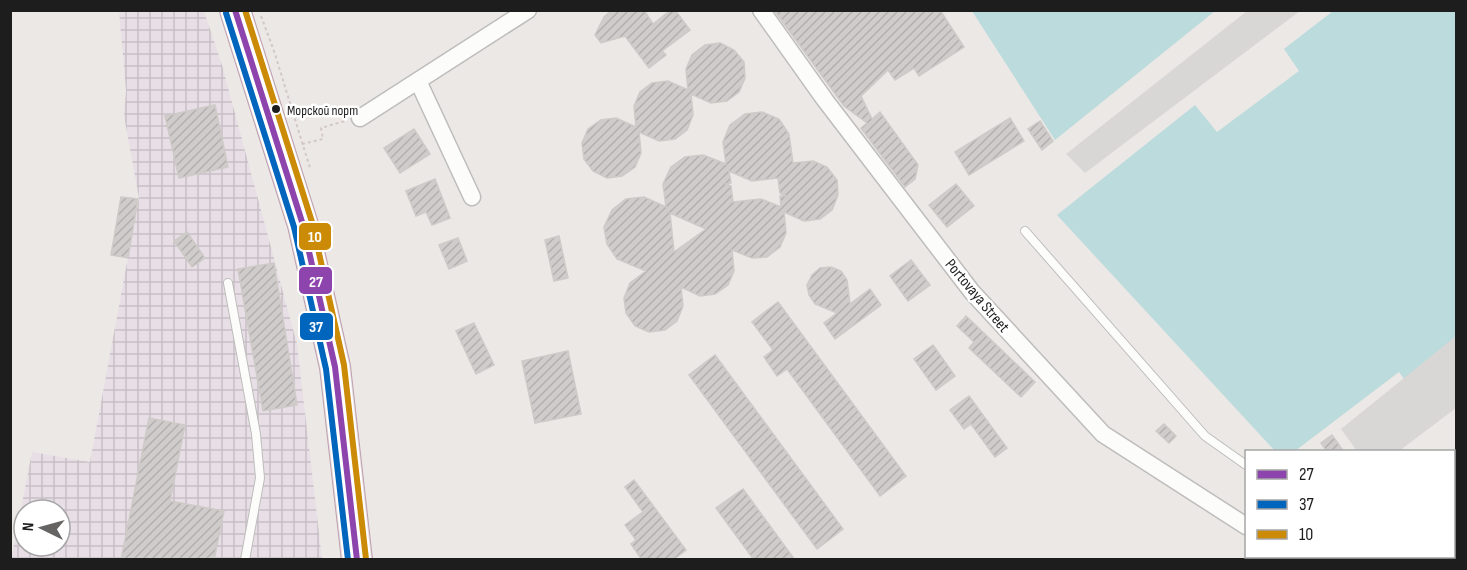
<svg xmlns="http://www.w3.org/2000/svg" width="1467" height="570" font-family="'Sofia Sans Condensed',sans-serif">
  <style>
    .industrial { fill: url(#industrial-grid); fill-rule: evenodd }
    .water { fill: #bcdbdc }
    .pier { fill: #d8d7d6 }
    .building { fill: url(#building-hatch); stroke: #cecac8; stroke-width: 1.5; fill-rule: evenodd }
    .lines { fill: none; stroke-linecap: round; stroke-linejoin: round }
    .lane-casing { stroke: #bebdbc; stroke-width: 10 }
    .street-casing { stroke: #bebdbc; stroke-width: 19 }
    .highway-casing { stroke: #bd9fae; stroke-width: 32 }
    .path { stroke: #d4c7c8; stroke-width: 2; stroke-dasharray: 3 3; stroke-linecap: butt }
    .lane { stroke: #fcfcfb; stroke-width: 8 }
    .street { stroke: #fcfcfb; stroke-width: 16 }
    .highway { stroke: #e8e0e3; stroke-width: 30 }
    .bus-1-casing { stroke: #fff; stroke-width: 10 }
    .bus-2-casing { stroke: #fff; stroke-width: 10 }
    .bus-3-casing { stroke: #fff; stroke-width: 10 }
    .bus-1 { stroke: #8e44ad; stroke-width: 6 }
    .bus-2 { stroke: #0065bd; stroke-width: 6 }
    .bus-3 { stroke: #cb8b06; stroke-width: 6 }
    .bus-dot { fill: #1d1d1d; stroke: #fff; stroke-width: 2 }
    .labels { text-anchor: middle; stroke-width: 5; stroke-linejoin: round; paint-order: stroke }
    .bus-label { font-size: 14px; fill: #1d1d1d; stroke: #fff; text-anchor: start }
    .street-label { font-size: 16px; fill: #1d1d1d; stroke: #fff }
    .line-badge { stroke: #fff; stroke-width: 2 }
    .badge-label { font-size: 16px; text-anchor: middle; font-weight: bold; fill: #fff }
  </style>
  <defs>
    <pattern id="industrial-grid" width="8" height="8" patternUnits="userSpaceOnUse" patternTransform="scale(1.5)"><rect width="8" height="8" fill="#e8dfe6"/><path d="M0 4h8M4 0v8" fill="none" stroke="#c7bfc5"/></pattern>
    <pattern id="building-hatch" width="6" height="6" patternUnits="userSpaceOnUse" patternTransform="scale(1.5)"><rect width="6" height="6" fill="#d0cccb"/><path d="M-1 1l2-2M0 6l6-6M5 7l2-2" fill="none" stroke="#b2afae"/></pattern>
  </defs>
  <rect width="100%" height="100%" fill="#ebe8e6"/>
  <path class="industrial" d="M119 11H204L222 65 297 344 322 559 11 560 32 452 90 462 139 198 124 116 126 91ZM24 510H60V546H24Z"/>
  <g class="water">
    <path d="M972 11H1215L1055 140Z"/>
    <path d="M1333 11H1456V349L1407 383 1399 372 1295 451H1275L1057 215 1195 105 1217 132 1299 71 1284 49Z"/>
  </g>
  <g class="pier">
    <path d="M1247 11H1300L1085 173 1066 154Z"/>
    <path d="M1456 336V408L1399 451H1357L1341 429Z"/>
  </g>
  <g class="building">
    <path d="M612 10H644L653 24 671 10H675L690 30 662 51 666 55 649 68 625 36 601 43 595 35 604 17Z"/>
    <path d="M774 10H940L964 47 919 76 914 68 895 80 888 70 861 96 872 119 880 112 918 165 915 179 905 187 861 128 867 123 844 106Z"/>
    <path d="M720 43 734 50 744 62 745 78 739 92 727 101 711 103 691 94 693 115 687 130 675 139 659 141 639 132 641 153 635 167 622 176 607 178 593 171 584 159 582 143 588 129 601 120 616 118 636 127 634 106 640 92 652 83 668 81 688 90 686 69 692 55 705 45Z"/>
    <path d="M215 105 228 167 179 178 165 116Z"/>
    <path d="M762 112 779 119 789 134 793 163 813 161 827 167 837 180 838 195 832 210 820 219 804 221 784 212 786 233 780 247 767 257 752 258 732 250 734 271 728 285 715 294 700 296 681 287 683 306 677 321 665 330 649 332 635 326 626 313 624 298 630 283 646 271 617 259 607 244 604 227 612 210 626 199 644 197 666 207 663 184 671 167 685 157 703 155 726 164 723 142 730 125 745 114ZM729 171 752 181 778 178 780 193 786 196H780L781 207 761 199 733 202 731 186 726 184 731 183ZM670 213 706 229 674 252Z"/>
    <path d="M1010 118 1024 141 969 175 955 152Z"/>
    <path d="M1040 121 1053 141 1042 150 1028 129Z"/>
    <path d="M414 129 430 154 400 173 384 148Z"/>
    <path d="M435 179 450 218 432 225 426 212 416 216 406 191Z"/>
    <path d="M956 184 974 206 947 227 929 205Z"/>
    <path d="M121 197 138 199 128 258 111 255Z"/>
    <path d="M187 232 205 258 192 267 174 241Z"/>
    <path d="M559 236 568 278 554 281 545 240Z"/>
    <path d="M458 238 467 261 449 269 439 245Z"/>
    <path d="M911 260 930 285 908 301 890 276Z"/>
    <path d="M274 263 297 405 263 411 238 269Z"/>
    <path d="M831 267 841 271 847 280 850 304 870 289 881 305 835 339 824 323 837 313 815 304 809 295 807 285 812 275 820 268Z"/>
    <path d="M778 302 906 476 880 496 787 369 777 376 764 357 773 350 752 322Z"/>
    <path d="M966 316 1035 382 1021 397 969 348 974 342 957 326Z"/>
    <path d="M474 323 494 365 476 374 456 331Z"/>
    <path d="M933 345 955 376 936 390 914 359Z"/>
    <path d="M568 351 581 414 535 423 522 361Z"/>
    <path d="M715 355 843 529 817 549 689 375Z"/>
    <path d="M969 396 1007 448 995 457 971 424 964 429 950 410Z"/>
    <path d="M149 418 185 425 170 501 224 511 214 560H121Z"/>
    <path d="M1164 424 1176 436 1169 443 1156 431Z"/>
    <path d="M1332 435 1344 452H1327L1321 443Z"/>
    <path d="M634 480 686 550 673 560H642L631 544 636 540 625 525 643 512 625 487Z"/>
    <path d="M743 489 795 560H754L716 508Z"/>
  </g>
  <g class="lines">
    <defs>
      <g id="lane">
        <path d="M1025 231 1205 436 1246 465"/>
        <path d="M228 283 256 434 260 478 245 560"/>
      </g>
      <g id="street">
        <path d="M761 10 825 100 972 292 1103 434 1246 526"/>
        <path d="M418 81 472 197"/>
        <path d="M360 118 528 10"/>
        <path d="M1274 556 1275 560"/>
      </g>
      <path id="highway" d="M235 10 303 225 335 367 357 560"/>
    </defs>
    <use href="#lane" class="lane-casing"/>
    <use href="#street" class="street-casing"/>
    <use href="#highway" class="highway-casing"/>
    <g class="path">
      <path d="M261 16 274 51 310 168"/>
      <path d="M302 144 323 139 321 128 345 121"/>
    </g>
    <use href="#lane" class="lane"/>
    <use href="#street" class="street"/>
    <use href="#highway" class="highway"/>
    <defs>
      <path id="bus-1" d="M235 10 303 225 335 367 357 560"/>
      <path id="bus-2" d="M226 13 294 227 326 369 348 560"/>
      <path id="bus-3" d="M245 10 312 222 344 365 366 559"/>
    </defs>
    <use href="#bus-1" class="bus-1-casing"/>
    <use href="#bus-2" class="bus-2-casing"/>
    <use href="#bus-3" class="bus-3-casing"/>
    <use href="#bus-1" class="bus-1"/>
    <use href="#bus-2" class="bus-2"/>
    <use href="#bus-3" class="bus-3"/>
  </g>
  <circle class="bus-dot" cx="276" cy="109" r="5"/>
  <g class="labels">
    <g class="bus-label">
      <text x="287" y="115">Морской порт</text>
    </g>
    <g class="street-label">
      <text transform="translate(978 295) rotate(50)" y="6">Portovaya Street</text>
    </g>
  </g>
  <g class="line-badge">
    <rect x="298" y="222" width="34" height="29" rx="6" fill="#cb8b06"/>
    <rect x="298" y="266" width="35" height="29" rx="6" fill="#8e44ad"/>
    <rect x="299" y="312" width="35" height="29" rx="6" fill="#0065bd"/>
  </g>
  <g class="badge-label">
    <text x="315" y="242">10</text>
    <text x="316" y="287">27</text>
    <text x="316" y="332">37</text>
  </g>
  <rect width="1467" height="570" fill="none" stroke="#1d1d1d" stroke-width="24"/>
  <rect x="1245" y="450" width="210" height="108" fill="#ffffff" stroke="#a5a5a5" stroke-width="1.5"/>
  <rect x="1257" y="470" width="30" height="9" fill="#8e44ad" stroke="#a5a5a5" stroke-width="1.5"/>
  <text x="1299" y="480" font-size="18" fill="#1d1d1d">27</text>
  <rect x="1257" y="500" width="30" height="9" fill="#0065bd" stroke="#a5a5a5" stroke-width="1.5"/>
  <text x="1299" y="510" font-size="18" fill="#1d1d1d">37</text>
  <rect x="1257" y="530" width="30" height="9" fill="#cb8b06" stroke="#a5a5a5" stroke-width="1.5"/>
  <text x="1299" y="540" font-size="18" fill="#1d1d1d">10</text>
  <g transform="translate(42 528) rotate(275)"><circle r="28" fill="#ffffff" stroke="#a5a5a5" stroke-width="1.5"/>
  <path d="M0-4.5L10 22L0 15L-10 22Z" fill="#656463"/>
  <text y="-9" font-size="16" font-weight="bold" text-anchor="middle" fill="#1d1d1d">N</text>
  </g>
</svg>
